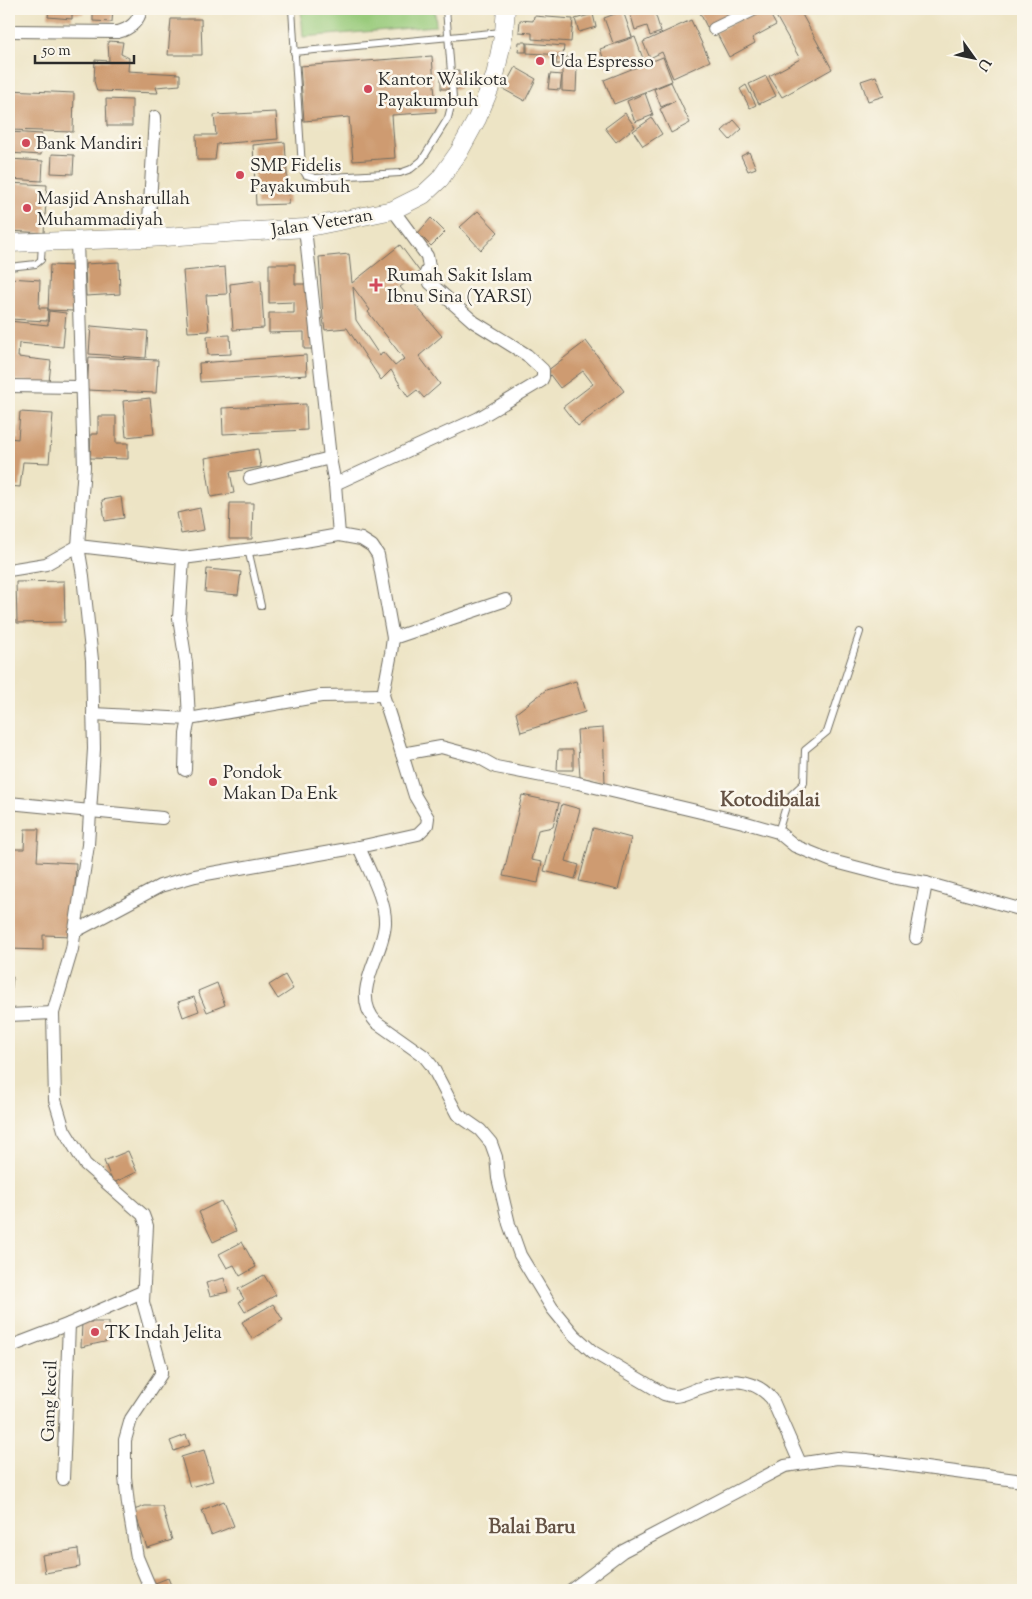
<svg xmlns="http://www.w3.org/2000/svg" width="1032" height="1599" font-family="'Sorts Mill Goudy',serif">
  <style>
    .green { fill: #98ca7a; stroke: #627a52 }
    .building { fill: #ce9b71; fill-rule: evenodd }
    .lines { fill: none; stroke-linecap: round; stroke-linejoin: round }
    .service-casing { stroke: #6f6c61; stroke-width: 8 }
    .minor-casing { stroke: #6f6c61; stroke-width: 14 }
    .secondary-casing { stroke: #6f6c61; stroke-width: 19 }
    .service { stroke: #fff; stroke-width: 6 }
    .minor { stroke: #fff; stroke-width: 12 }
    .secondary { stroke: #fff; stroke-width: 18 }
    .poi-dot { fill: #d1495b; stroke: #fbf7ec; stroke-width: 2 }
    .labels { text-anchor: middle; stroke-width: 5; stroke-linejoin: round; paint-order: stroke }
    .poi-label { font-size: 18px; fill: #2b2b2b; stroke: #fbf7ec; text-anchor: start }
    .street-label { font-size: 18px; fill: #2b2b2b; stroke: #fbf7ec }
    .quarter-label { font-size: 20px; font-weight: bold; fill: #645244; stroke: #fbf7ec }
  </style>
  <rect width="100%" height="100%" fill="#fbf7ec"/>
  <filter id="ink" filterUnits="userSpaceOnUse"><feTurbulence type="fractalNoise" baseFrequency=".02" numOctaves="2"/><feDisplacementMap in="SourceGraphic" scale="10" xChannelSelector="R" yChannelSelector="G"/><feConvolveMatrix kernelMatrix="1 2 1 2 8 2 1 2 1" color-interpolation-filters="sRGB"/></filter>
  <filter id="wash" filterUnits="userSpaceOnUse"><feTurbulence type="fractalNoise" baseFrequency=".0096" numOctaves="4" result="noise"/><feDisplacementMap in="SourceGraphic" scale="20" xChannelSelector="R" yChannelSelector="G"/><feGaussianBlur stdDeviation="1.12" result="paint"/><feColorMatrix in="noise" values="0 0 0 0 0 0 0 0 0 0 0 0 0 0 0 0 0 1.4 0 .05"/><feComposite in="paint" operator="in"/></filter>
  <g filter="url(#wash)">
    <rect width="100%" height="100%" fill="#ede4c5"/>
    <path class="green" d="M301 9H435L436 26 303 37Z"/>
    <g id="blocks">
      <g class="building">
        <path d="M49 9H84L83 14H72V19L48 17Z"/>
        <path d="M93 9H113L112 22 93 21Z"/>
        <path d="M629 9H648L649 12 654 10 661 32 650 36 647 26 635 30Z"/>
        <path d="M698 9H743L707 27Z"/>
        <path d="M761 9H767L776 25 752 38 755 43 729 57 716 32Z"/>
        <path d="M772 9H799L832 69 782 97 769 76 800 59Z"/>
        <path d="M623 11 632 37 613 43 604 18Z"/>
        <path d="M593 14 596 27 579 32 575 19Z"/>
        <path d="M534 16 573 19 571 42 532 39V33L519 32 520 20 533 21Z"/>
        <path d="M171 19H201L202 55H168Z"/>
        <path d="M691 20 710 61 673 78 662 52 650 58 643 42Z"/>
        <path d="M635 37 645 64 663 57 672 81 614 104 604 80 639 66 630 68 628 61 607 68 600 49Z"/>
        <path d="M108 41 123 42 121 54 129 58 128 71 180 74V85L156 87 158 93 97 91 94 81 95 60 109 61Z"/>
        <path d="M519 42H526V52H518Z"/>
        <path d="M527 43 564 46 563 55 527 53Z"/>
        <path d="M432 56 436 112 392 115 395 158 353 161 349 117 304 121 300 66Z"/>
        <path d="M557 57H571V64H556Z"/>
        <path d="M562 65 577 66 576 92 562 91Z"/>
        <path d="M515 67 536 79 525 101 503 89Z"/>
        <path d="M459 70V89H441V71Z"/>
        <path d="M550 74 562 75 560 90 548 89Z"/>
        <path d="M766 76 776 96 759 104 749 84Z"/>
        <path d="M876 76 884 96 868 101 861 81Z"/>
        <path d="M671 82 690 123 671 133 660 109 675 101 661 107 654 89Z"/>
        <path d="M746 85 756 105 750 108 740 89Z"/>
        <path d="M9 90 74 93 73 132 9 130Z"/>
        <path d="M645 93 653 115 635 122 627 101Z"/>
        <path d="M106 99 132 100V126H107Z"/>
        <path d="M276 112 278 139 217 144 215 160H197L196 135H216L214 115Z"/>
        <path d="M625 113 635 127 616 142 605 128Z"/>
        <path d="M652 118 662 134 643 146 633 131Z"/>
        <path d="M734 120 742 129 730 140 722 131Z"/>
        <path d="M9 132 42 134 41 155 9 153Z"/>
        <path d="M285 142 289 204 256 205 253 145Z"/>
        <path d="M749 152 756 168 748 171 741 156Z"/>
        <path d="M52 154 74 155 73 174 51 173Z"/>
        <path d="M9 159 43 161 42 181 9 179Z"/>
        <path d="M9 183 47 185 44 233 9 231Z"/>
        <path d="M478 211 498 232 481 250 460 227Z"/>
        <path d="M431 218 445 232 431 246 418 233Z"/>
        <path d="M400 245 420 272 400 287 442 336 419 356 440 384 424 398 417 390 408 397 391 370 381 380 347 328 325 330 323 318 319 257 349 254 352 283ZM353 287 370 310 368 312 404 359 395 366 383 352 380 356 356 320Z"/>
        <path d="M119 262 120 294 86 296 85 264Z"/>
        <path d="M269 264H295V284H311L312 349H304V332L269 333V313H294V302L269 303Z"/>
        <path d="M50 265 75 266 73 311 48 310Z"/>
        <path d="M225 267 227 294 206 295 209 331 188 332 183 271Z"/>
        <path d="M9 278 40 280 39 308H48L47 321 9 319Z"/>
        <path d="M261 280 264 328 233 330 230 284Z"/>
        <path d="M49 311 66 313 63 347 19 343 18 357 51 361 49 383 9 380V321L48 325Z"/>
        <path d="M91 326 148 331 146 358 89 354Z"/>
        <path d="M230 335 231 354 208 355 207 336Z"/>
        <path d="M586 341 624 391 578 426 563 407 593 384 583 371 560 388 547 371Z"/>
        <path d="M306 355 307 375 200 382 199 363Z"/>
        <path d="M89 357 158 360 156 393 87 390Z"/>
        <path d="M150 398 154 434 126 437 123 401Z"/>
        <path d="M306 404 307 430 223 434 222 408Z"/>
        <path d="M20 412 53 414 49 463 23 462 20 487 9 486V438L18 439Z"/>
        <path d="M98 416H116V443H128V459L90 458 91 434H98Z"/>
        <path d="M258 449 261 467 230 472 234 493 211 497 205 458Z"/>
        <path d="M121 497 124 518 105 521 102 500Z"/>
        <path d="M230 503H253L252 539H229Z"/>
        <path d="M200 508 204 530 181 534 177 513Z"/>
        <path d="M207 569 241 572 238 595 205 592Z"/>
        <path d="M64 581 65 622 17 623 16 582Z"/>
        <path d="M576 681 585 712 521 732 516 713 546 690Z"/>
        <path d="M603 728 605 783 580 777 577 730Z"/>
        <path d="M558 750H573V770H557Z"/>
        <path d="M522 795 559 803 553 827 538 830 531 860 542 862 538 883 503 876Z"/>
        <path d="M562 804 580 809 566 861 579 865 575 879 544 871Z"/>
        <path d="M593 828 631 838 618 890 579 881Z"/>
        <path d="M25 829H39L37 861 76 863 73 936 43 935V950L9 949V849H24Z"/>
        <path d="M285 975 293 989 278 999 269 985Z"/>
        <path d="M9 977H13L10 1002H9Z"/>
        <path d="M217 983 225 1005 207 1012 198 991Z"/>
        <path d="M194 997 199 1011 183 1017 178 1002Z"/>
        <path d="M128 1151 137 1172 113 1183 104 1161Z"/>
        <path d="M221 1201 236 1231 213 1242 199 1212Z"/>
        <path d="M242 1242 256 1267 240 1276 234 1265 227 1268 219 1254Z"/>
        <path d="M264 1275 276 1295 245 1312 239 1302 244 1299 238 1289Z"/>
        <path d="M224 1278 228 1292 210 1296 206 1283Z"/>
        <path d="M273 1304 283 1320 252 1339 242 1322Z"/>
        <path d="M82 1322H109V1341L81 1347Z"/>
        <path d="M186 1435 190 1445 174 1451 170 1441Z"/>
        <path d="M204 1450 213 1481 190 1487 181 1457Z"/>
        <path d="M224 1501 234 1526 211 1535 202 1510Z"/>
        <path d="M145 1506H162L172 1540 147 1548 134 1510Z"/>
        <path d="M78 1549 80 1567 45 1573 42 1555Z"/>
        <path d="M168 1578 173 1590H153L150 1585Z"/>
      </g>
    </g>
  </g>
  <g filter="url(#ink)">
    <use href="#blocks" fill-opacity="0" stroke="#6f6c61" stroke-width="1"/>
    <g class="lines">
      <defs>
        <g id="service">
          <path d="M292 9 302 168 306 175 316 178 400 173 411 169 422 160 448 118 453 98 446 9"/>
          <path d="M294 52 502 32"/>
          <path d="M9 267 36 264 41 260 42 243"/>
          <path d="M248 549 261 606"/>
          <path d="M778 832 788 800 791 795 804 783 805 750 827 732 860 632"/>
        </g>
        <g id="minor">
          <path d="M714 29 755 9"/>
          <path d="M9 31 118 32C130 29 139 21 141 9"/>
          <path d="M305 228 330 458 335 484 339 535"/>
          <path d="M148 238 155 117"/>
          <path d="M77 241 84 467 78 546 83 576 92 660 94 749 88 845 72 949 53 1013 55 1100 64 1130 85 1164 143 1215 147 1226 143 1302 161 1367V1374L131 1419 125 1440V1477L128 1504 137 1557 151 1590"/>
          <path d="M9 386 80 387"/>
          <path d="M250 478 330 458"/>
          <path d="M335 484 479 418 541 381 543 377V370L527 355 474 322 430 283 426 273 429 267 427 256 393 210"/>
          <path d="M183 558 179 618 186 663 189 719 186 734 185 770"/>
          <path d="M9 570 46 564 78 546 183 558 276 546 339 535 361 539 372 546 378 555 393 638 391 653 383 695 402 754 441 747 478 757 496 767 578 783 743 822 778 832 795 846 832 861 897 878 926 883 1023 910"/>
          <path d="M393 638 506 600"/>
          <path d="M93 714 189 719 321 696 383 695"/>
          <path d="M9 803 162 818"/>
          <path d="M359 847C368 869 386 900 385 923 384 955 349 992 376 1022L424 1056 432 1066 457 1114 480 1130 491 1143 496 1157 498 1178 509 1224 520 1255 552 1308 574 1335 593 1352 664 1394C667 1395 672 1396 675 1396 682 1396 691 1391 697 1389 724 1379 751 1375 772 1399L800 1463"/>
          <path d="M74 932 160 886 195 876 359 847 418 834 427 825 428 818 415 796 402 754"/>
          <path d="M916 938 926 883"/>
          <path d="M9 1015 53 1013"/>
          <path d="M9 1347 69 1324 142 1292"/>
          <path d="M63 1479 69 1324"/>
          <path d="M571 1590 623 1551 785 1466 837 1458 866 1460 1023 1481"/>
        </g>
        <path id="secondary" d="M9 243 148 238 305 228 393 210 423 195 440 179 459 152 477 119 495 76 504 32 506 9"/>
      </defs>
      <use href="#service" class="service-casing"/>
      <use href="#minor" class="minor-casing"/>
      <use href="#secondary" class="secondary-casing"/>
      <use href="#service" class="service"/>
      <use href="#minor" class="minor"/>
      <use href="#secondary" class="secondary"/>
    </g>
  </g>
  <g class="poi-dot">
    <circle cx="540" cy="61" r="5"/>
    <circle cx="368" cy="89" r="5"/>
    <circle cx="26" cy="143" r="5"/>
    <circle cx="240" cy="175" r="5"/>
    <circle cx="27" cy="208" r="5"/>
    <path d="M373.5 277.5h5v5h5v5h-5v5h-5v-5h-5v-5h5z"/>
    <circle cx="213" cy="782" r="5"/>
    <circle cx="95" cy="1332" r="5"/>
  </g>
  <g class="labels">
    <g class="poi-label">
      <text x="550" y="67">Uda Espresso</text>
      <text x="378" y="85">Kantor Walikota<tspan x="378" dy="21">Payakumbuh</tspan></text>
      <text x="36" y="149">Bank Mandiri</text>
      <text x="250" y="171">SMP Fidelis<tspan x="250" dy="21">Payakumbuh</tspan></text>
      <text x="37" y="204">Masjid Ansharullah<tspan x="37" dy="21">Muhammadiyah</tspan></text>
      <text x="387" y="281">Rumah Sakit Islam<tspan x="387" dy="21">Ibnu Sina (YARSI)</tspan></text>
      <text x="223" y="778">Pondok<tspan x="223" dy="21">Makan Da Enk</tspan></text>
      <text x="105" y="1338">TK Indah Jelita</text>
    </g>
    <g class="street-label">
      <text transform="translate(322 222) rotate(-9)" y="6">Jalan Veteran</text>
      <text transform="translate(49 1401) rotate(-88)" y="6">Gang kecil</text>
    </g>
    <g class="quarter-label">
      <text x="770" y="806">Kotodibalai</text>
      <text x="532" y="1533">Balai Baru</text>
    </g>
  </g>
  <rect width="1032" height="1599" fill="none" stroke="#fbf7ec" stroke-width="30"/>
  <g transform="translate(974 58) rotate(123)" stroke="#fbf7ec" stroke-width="4" paint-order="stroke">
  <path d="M0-4L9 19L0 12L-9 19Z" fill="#2b2b2b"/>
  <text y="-8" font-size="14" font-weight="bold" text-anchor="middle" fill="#2b2b2b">U</text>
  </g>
  <path d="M35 55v8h99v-8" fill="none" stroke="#2b2b2b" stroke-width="2.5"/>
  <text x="42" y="55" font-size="15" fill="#2b2b2b" stroke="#fbf7ec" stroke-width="4" paint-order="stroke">50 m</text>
</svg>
